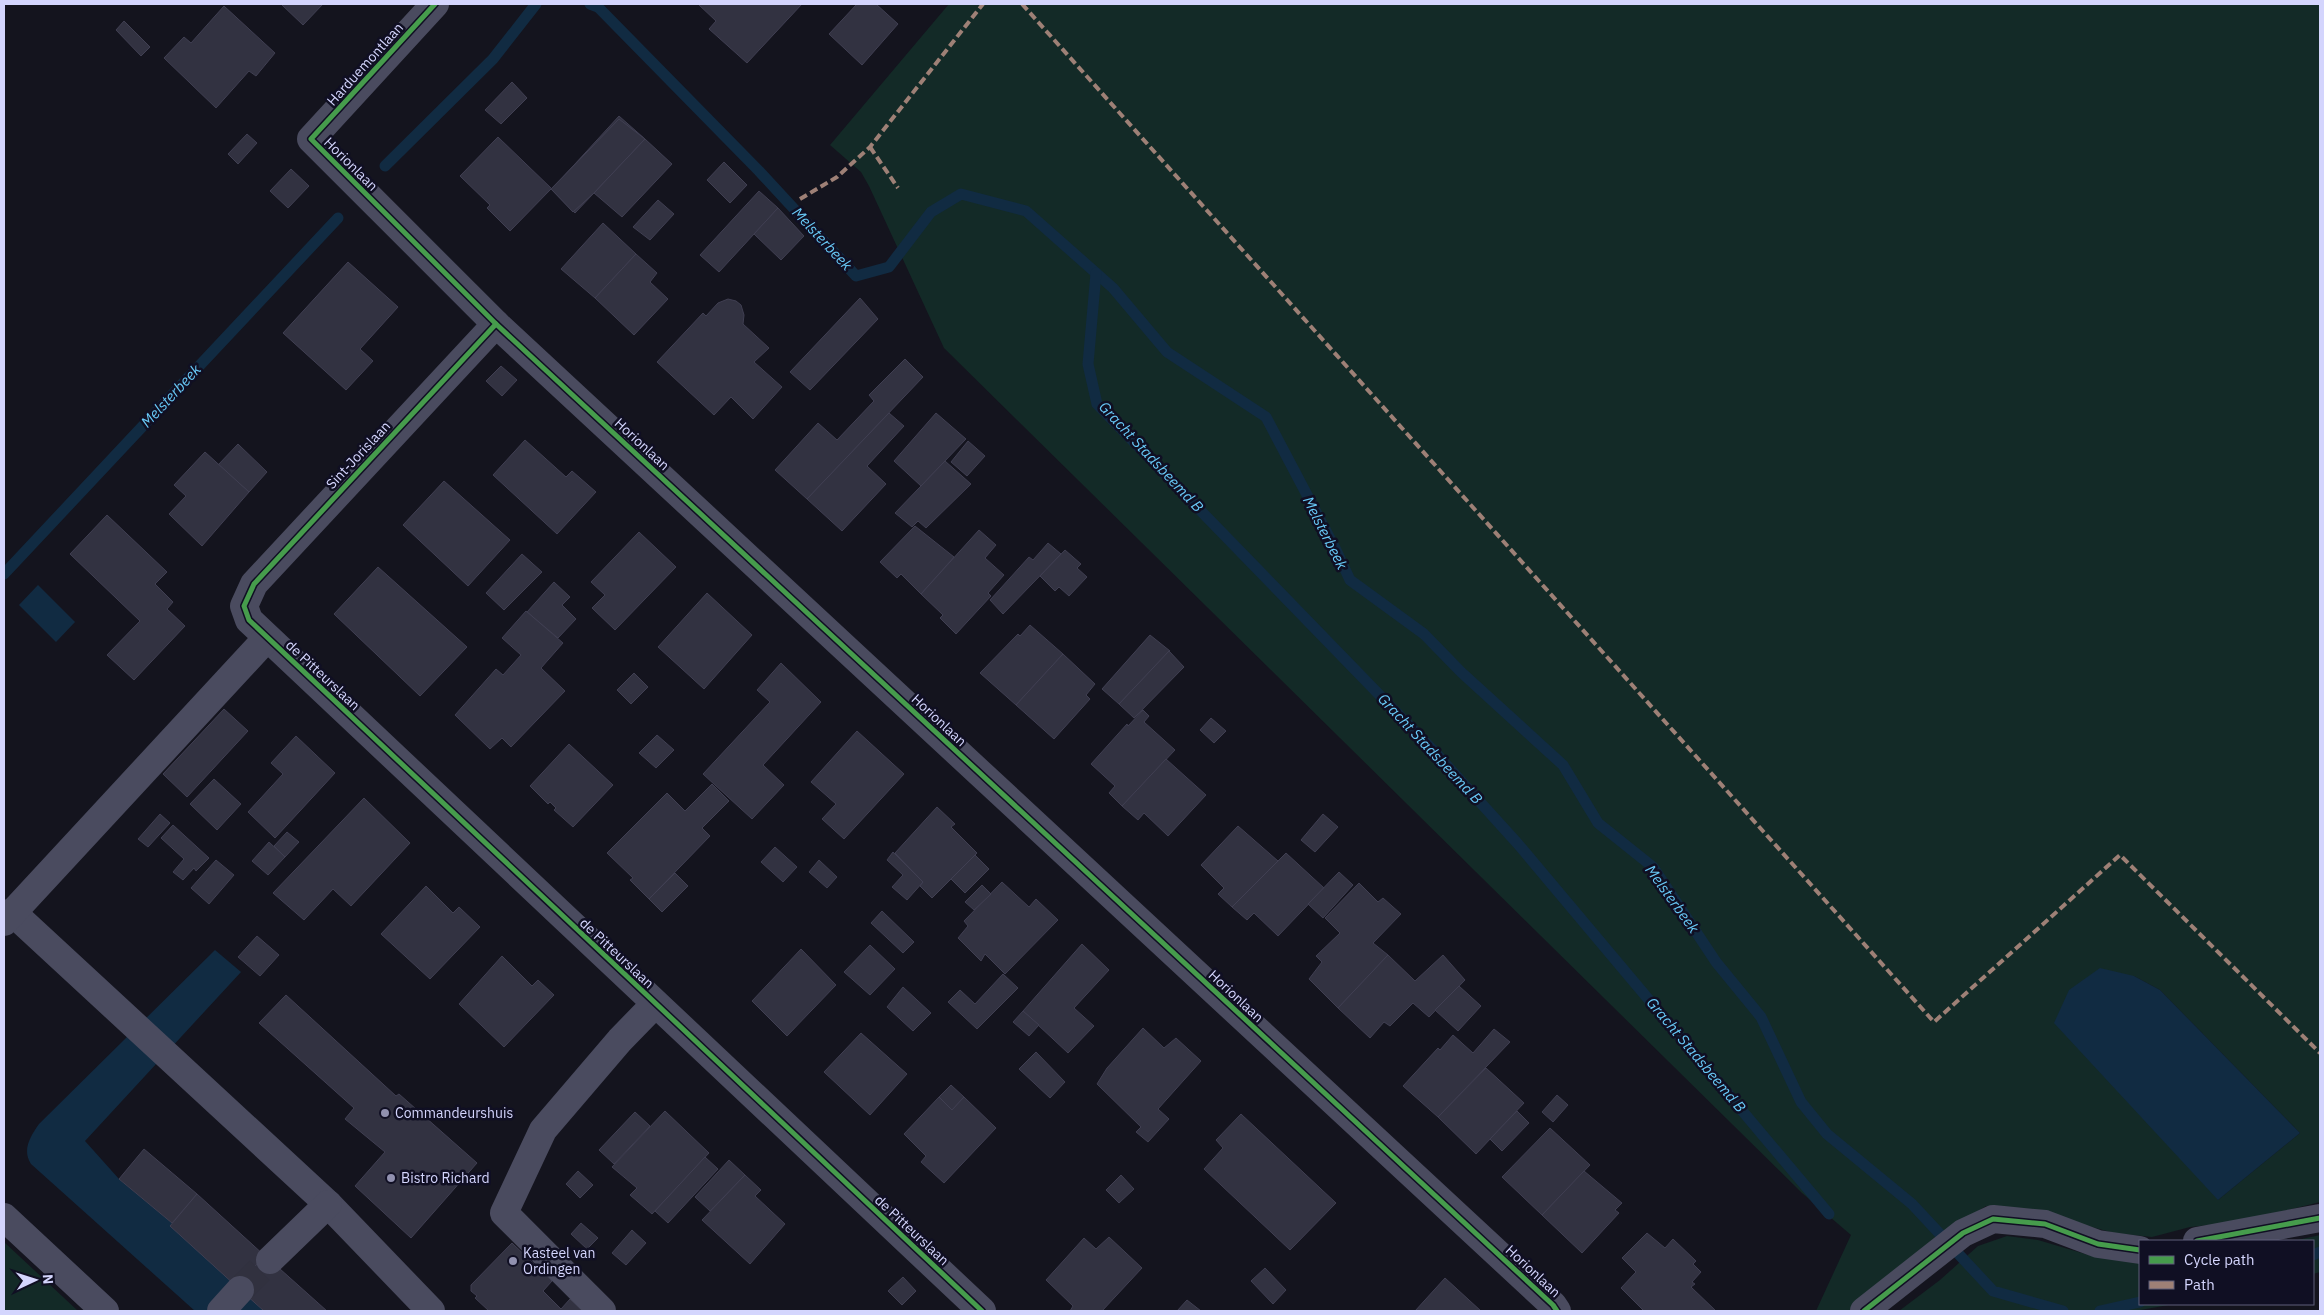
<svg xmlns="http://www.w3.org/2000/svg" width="2324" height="1315" font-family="'IBM Plex Sans',sans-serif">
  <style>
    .green { fill: #132a27; fill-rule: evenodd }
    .water { fill: #112b42 }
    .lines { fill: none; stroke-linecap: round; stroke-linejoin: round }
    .stream { stroke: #112b42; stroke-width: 11 }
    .building { fill: #323241; stroke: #403f52 }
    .minor-tunnel { stroke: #31313f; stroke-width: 28; stroke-dasharray: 28 14; stroke-linecap: butt }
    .minor { stroke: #4a4b5f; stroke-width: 28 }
    .quiet { stroke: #9e8076; stroke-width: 4; stroke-dasharray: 8 4; stroke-linecap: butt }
    .cycleway-casing { stroke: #100f23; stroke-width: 8 }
    .cycleway { stroke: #469c4c; stroke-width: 5 }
    .poi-dot { fill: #9191af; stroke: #100f23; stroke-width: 2 }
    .labels { text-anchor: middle; stroke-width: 5; stroke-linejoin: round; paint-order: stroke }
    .street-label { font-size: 14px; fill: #d4d5fd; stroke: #100f23 }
    .poi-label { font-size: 14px; fill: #d4d5fd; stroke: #100f23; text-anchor: start }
    .water-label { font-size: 15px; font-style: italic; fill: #68c9f7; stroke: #100f23 }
  </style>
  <rect width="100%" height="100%" fill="#14141e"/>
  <g class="green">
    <path d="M949 4H2320V1202L2239 1222 2190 1227 2152 1237 2114 1233 2026 1209 1986 1206 1951 1228 1855 1311H1816L1851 1235 1802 1193 944 348 869 186 861 172 830 145ZM2134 976 2160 990 2300 1133 2218 1200Z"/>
    <path d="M2320 1235V1272L2313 1274V1241H2293Z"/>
    <path d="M2007 1236 2038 1240 2092 1256 2140 1262V1304H2174L2135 1311H1899L1940 1280 1978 1246Z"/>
    <path d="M4 1242 78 1311H4Z"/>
  </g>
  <g class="water">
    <path d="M38 585 75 622 56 642 19 605Z"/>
    <path d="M215 950 241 972 85 1141 119 1179 172 1223 171 1226 264 1311H195L31 1164C22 1150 30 1137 39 1124Z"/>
    <path d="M2100 968 2134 976 2160 990 2300 1133 2218 1200 2054 1023 2069 990Z"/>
  </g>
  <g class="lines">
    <g class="stream">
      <path d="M590 4 598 7 759 171 856 276 889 267 931 212 961 194 1026 211 1113 288 1167 352 1266 417 1336 550 1350 580 1424 634 1461 672 1563 765 1598 823 1653 867 1716 962 1761 1017 1801 1102 1827 1134 1912 1204 1993 1291 2063 1311"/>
      <path d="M385 166 493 59 536 4"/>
      <path d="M1096 273 1088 364 1097 404 1432 749 1518 844 1829 1214"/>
      <path d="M4 574 338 218"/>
      <path d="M2313 1255 2320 1252"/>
      <path d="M2100 1311 2140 1302"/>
    </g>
  </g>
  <g class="building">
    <path d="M281 4H323L303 25Z"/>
    <path d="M698 4H802L747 63 709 29 716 21Z"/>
    <path d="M857 4H876L898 24 862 65 829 34Z"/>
    <path d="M224 6 275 53 256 76 249 71 216 108 164 58 184 37 191 43Z"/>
    <path d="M124 21 150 47 141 56 116 30Z"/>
    <path d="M512 82 527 98 501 124 485 110Z"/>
    <path d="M619 116 645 139 575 213 551 189 510 231 487 208 490 205 460 176 498 137 552 189Z"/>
    <path d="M619 119 645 139 594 193 573 212 551 189Z"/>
    <path d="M247 134 257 143 238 164 228 154Z"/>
    <path d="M645 139 672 164 622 217 594 193Z"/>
    <path d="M724 162 747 185 730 203 707 180Z"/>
    <path d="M291 169 309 186 288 208 270 191Z"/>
    <path d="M759 191 778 208 719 272 700 255Z"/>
    <path d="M658 200 674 214 650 240 633 227Z"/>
    <path d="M778 208 804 236 781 260 754 234Z"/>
    <path d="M603 223 636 254 595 298 561 269Z"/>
    <path d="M636 254 657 273 650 282 668 299 634 335 595 298Z"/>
    <path d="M348 262 398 307 360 349 373 361 346 390 283 333Z"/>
    <path d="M860 298 878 319 810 390 790 372Z"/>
    <path d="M728 299 736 301 741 305 744 315 743 324 769 348 754 362 782 387 753 419 731 397 714 415 657 362 703 313 706 316 718 303Z"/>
    <path d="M905 359 923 377 807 499 775 470 818 423 837 440 874 401 869 395Z"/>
    <path d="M501 366 517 380 502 396 486 381Z"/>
    <path d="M889 413 904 426 867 466 886 484 842 531 807 499Z"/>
    <path d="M936 413 966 439 921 486 894 461Z"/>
    <path d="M525 440 566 477 572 471 596 492 557 534 493 475Z"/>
    <path d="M968 441 985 456 967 476 951 462Z"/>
    <path d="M238 444 267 472 249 492 218 465Z"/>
    <path d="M205 452 249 492 202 546 169 514 186 496 174 485Z"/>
    <path d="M945 461 971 484 926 528 918 521 912 527 895 513Z"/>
    <path d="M444 481 510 540 468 586 403 525Z"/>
    <path d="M107 515 167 572 155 584 173 602 167 609 185 626 134 680 107 655 140 621 70 554Z"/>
    <path d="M915 526 954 557 921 594 901 574 897 578 880 562Z"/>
    <path d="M979 530 996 545 985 558 1004 575 988 593 991 596 956 634 940 618 943 615 921 594Z"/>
    <path d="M639 532 676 567 615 630 592 608 605 595 591 582Z"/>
    <path d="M1048 543 1061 554 1003 614 990 600 1029 557 1033 560Z"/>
    <path d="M1065 550 1081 564 1077 568 1087 577 1069 596 1059 587 1055 591 1040 576Z"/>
    <path d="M522 554 542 572 504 610 486 593Z"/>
    <path d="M378 567 467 647 420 696 334 614Z"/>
    <path d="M554 582 570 597 562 605 576 619 558 638 527 612Z"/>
    <path d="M707 593 752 635 704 689 658 647Z"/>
    <path d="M526 611 563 643 541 668 565 691 511 747 502 738 490 749 455 715 496 669 503 675 521 655 502 638Z"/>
    <path d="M1030 625 1063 654 1016 705 980 673 1018 634 1020 636Z"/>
    <path d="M1150 635 1170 651 1119 704 1102 689Z"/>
    <path d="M1169 651 1184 667 1134 718 1119 704Z"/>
    <path d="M1063 654 1095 684 1086 695 1090 699 1054 739 1016 705Z"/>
    <path d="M781 663 821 702 763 765 784 785 752 819 703 774 770 702 757 690Z"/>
    <path d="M634 673 648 687 631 704 617 690Z"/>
    <path d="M224 709 248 731 187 797 163 774Z"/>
    <path d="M1143 710 1149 716 1144 722 1175 750 1122 806 1109 793 1115 786 1091 764 1127 724 1128 726Z"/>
    <path d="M1211 718 1226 731 1214 743 1200 730Z"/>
    <path d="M857 731 904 774 844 839 822 819 836 804 811 782Z"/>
    <path d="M657 735 674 750 656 768 639 753Z"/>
    <path d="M296 736 335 773 275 838 248 812 283 774 271 763Z"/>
    <path d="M569 744 613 785 573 827 554 810 556 808 550 802 548 804 530 786Z"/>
    <path d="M1166 759 1206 795 1168 836 1144 813 1138 820 1122 806Z"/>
    <path d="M214 779 241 804 217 830 190 804Z"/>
    <path d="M712 784 729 801 702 828 710 836 649 899 630 880 633 878 607 853 667 793 685 811Z"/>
    <path d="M364 798 410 843 351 906 333 889 304 920 273 893Z"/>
    <path d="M937 807 955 824 951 827 977 853 932 898 920 886 923 882 895 853Z"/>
    <path d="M160 814 170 823 148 847 138 839Z"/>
    <path d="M1323 814 1338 827 1315 852 1301 840Z"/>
    <path d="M173 825 209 858 196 871 194 868 183 880 173 872 184 859 161 838Z"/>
    <path d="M1238 826 1278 861 1232 907 1218 894 1224 888 1201 865Z"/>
    <path d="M287 832 299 842 285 857 274 846Z"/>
    <path d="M269 842 285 857 268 875 252 861Z"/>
    <path d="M775 847 797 867 783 882 761 862Z"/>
    <path d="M893 852 923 882 907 900 892 887 903 875 887 860Z"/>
    <path d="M1286 853 1324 888 1278 936 1254 913 1247 920 1232 907Z"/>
    <path d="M975 855 989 869 965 893 951 879Z"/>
    <path d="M216 860 234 875 209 904 191 888Z"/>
    <path d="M819 860 837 877 827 888 809 872Z"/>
    <path d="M1339 872 1353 885 1323 918 1308 904Z"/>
    <path d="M675 873 688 886 662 912 649 899Z"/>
    <path d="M1002 882 1029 907 1036 899 1058 920 1005 974 985 954 981 961 958 938 968 926 964 921Z"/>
    <path d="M1359 883 1378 902 1383 898 1401 914 1373 943 1388 955 1338 1008 1309 979 1322 962 1316 956 1340 933 1325 918Z"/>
    <path d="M982 885 991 894 974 910 965 902Z"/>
    <path d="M426 886 453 913 459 907 480 927 430 979 381 934Z"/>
    <path d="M882 911 914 942 903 953 871 923Z"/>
    <path d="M257 936 279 955 260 976 238 957Z"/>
    <path d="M1082 944 1109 970 1074 1008 1094 1026 1068 1053 1023 1011Z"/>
    <path d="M870 945 895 969 870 995 844 972Z"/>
    <path d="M801 949 836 985 787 1036 752 1001Z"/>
    <path d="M1388 955 1415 981 1443 955 1465 980 1429 1017 1413 1003 1390 1026 1384 1022 1370 1038 1338 1008Z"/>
    <path d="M502 956 532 986 538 980 554 995 504 1047 459 1004Z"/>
    <path d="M1003 974 1018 988 977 1029 948 1002 960 990 975 1004Z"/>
    <path d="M1459 986 1481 1006 1458 1031 1435 1010Z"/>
    <path d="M903 987 931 1013 913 1031 887 1007Z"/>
    <path d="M286 995 396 1096 399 1094 477 1163 411 1238 355 1186 385 1152 345 1119 354 1108 259 1023Z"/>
    <path d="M1023 1011 1039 1025 1029 1036 1013 1022Z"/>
    <path d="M1143 1028 1164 1048 1176 1038 1201 1061 1158 1109 1169 1119 1148 1142 1136 1132 1141 1127 1097 1084 1107 1068Z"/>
    <path d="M1494 1029 1510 1042 1438 1117 1403 1086 1438 1048 1440 1050 1453 1035 1473 1053Z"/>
    <path d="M861 1033 907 1074 870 1115 824 1072Z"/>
    <path d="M1036 1052 1065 1082 1050 1098 1019 1069Z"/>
    <path d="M1486 1068 1524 1103 1476 1154 1438 1117Z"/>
    <path d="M951 1085 964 1097 952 1110 939 1097Z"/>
    <path d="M1557 1095 1568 1105 1553 1122 1542 1112Z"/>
    <path d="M939 1097 952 1110 964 1097 996 1128 944 1183 921 1162 926 1156 904 1134Z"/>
    <path d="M665 1111 709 1153 652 1214 630 1195 637 1188 612 1167Z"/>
    <path d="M1517 1111 1529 1123 1502 1151 1490 1139Z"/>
    <path d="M635 1112 650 1126 614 1164 599 1150Z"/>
    <path d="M1241 1114 1336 1203 1290 1250 1204 1169 1223 1148 1216 1140Z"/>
    <path d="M1550 1128 1590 1165 1542 1215 1502 1177Z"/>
    <path d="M144 1149 197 1194 172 1223 119 1179Z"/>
    <path d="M705 1157 718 1169 668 1223 655 1211Z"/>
    <path d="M729 1160 745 1175 710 1211 695 1197Z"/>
    <path d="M578 1171 593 1185 580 1198 566 1184Z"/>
    <path d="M1584 1171 1622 1203 1615 1210 1619 1213 1582 1253 1542 1215Z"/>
    <path d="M745 1175 761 1190 755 1196 785 1224 750 1264 702 1220Z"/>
    <path d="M1121 1175 1134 1189 1119 1203 1106 1190Z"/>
    <path d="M197 1194 265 1256 236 1286 170 1226Z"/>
    <path d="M581 1223 598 1238 587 1249 571 1234Z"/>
    <path d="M632 1230 646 1243 626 1265 612 1253Z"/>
    <path d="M1647 1233 1665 1248 1673 1239 1696 1261 1693 1264 1701 1272 1692 1282 1695 1284 1691 1287 1716 1311H1644L1621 1288 1636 1272 1622 1258Z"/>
    <path d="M1109 1237 1142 1268 1102 1311H1070L1073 1306 1046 1280 1084 1238 1096 1249Z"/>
    <path d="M512 1243 552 1281 543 1291 561 1309 570 1299 583 1311H489L475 1298 477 1296 471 1291V1285Z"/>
    <path d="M265 1256 270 1260 327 1311H264L236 1286Z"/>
    <path d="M1265 1268 1286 1290 1273 1304 1251 1281Z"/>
    <path d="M903 1277 916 1291 902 1305 888 1291Z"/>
    <path d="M1445 1278 1481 1311H1415Z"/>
    <path d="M1187 1300 1201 1311H1177Z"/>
  </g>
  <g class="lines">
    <path class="minor-tunnel" d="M240 1290 270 1260"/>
    <g class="minor">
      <path d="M435 4 311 139 496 324 1553 1305 1557 1311"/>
      <path d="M496 324 254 584 244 606 249 620 982 1311"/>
      <path d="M12 912 328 1204 431 1311"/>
      <path d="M4 922 267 638"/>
      <path d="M4 1217 105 1311"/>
      <path d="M2197 1241 2320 1218"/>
      <path d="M270 1260 328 1204"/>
      <path d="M221 1311 240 1290"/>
      <path d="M602 1311 504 1213 543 1130 620 1040 655 1004"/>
      <path d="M1864 1311 1963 1233 1993 1219 2045 1224 2098 1244 2140 1250"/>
    </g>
    <g class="quiet">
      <path d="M1022 4 1934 1022 2120 855 2320 1053"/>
      <path d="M870 147 898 188"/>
      <path d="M800 199 837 177 870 147 983 4"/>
    </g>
    <defs>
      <g id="cycleway">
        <path d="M435 4 311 139 496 324 1553 1305 1557 1311"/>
        <path d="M496 324 254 584 244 606 249 620 982 1311"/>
        <path d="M2197 1241 2320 1218"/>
        <path d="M1864 1311 1963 1233 1993 1219 2045 1224 2098 1244 2140 1250"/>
      </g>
    </defs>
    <use href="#cycleway" class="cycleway-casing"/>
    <use href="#cycleway" class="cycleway"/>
  </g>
  <g class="poi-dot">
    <circle cx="385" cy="1113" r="5"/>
    <circle cx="391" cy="1178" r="5"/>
    <circle cx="513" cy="1261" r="5"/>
  </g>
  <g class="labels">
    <g class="street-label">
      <text transform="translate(365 64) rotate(-48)" y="5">Harduemontlaan</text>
      <text transform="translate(351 164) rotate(45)" y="5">Horionlaan</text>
      <text transform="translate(642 444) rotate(43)" y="5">Horionlaan</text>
      <text transform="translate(358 455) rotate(-47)" y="5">Sint-Jorislaan</text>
      <text transform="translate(323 675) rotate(43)" y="5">de Pitteurslaan</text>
      <text transform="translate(939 720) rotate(43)" y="5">Horionlaan</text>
      <text transform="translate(617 953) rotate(43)" y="5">de Pitteurslaan</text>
      <text transform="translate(1236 996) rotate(43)" y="5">Horionlaan</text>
      <text transform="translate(912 1230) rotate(43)" y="5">de Pitteurslaan</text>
      <text transform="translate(1533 1271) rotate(43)" y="5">Horionlaan</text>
    </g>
    <g class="poi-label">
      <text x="395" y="1118">Commandeurshuis</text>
      <text x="401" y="1183">Bistro Richard</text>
      <text x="523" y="1258">Kasteel van<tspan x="523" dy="16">Ordingen</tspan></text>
    </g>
    <g class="water-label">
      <text transform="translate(822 239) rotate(47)" y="5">Melsterbeek</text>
      <text transform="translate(171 396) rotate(-47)" y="5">Melsterbeek</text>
      <text transform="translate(1151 457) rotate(47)" y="5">Gracht Stadsbeemd B</text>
      <text transform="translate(1325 533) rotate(63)" y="5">Melsterbeek</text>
      <text transform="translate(1430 749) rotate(47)" y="5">Gracht Stadsbeemd B</text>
      <text transform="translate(1672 899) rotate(54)" y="5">Melsterbeek</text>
      <text transform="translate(1696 1055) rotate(50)" y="5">Gracht Stadsbeemd B</text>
    </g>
  </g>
  <rect width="2324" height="1315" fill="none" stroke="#d4d5fd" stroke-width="10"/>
  <rect x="2139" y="1240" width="175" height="65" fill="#100f23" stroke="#5e5e7a"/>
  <rect x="2149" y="1256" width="25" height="8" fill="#469c4c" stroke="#5e5e7a"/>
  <text x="2184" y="1265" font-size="15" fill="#d4d5fd">Cycle path</text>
  <rect x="2149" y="1281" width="25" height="8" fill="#9e8076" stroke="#5e5e7a"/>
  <text x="2184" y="1290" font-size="15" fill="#d4d5fd">Path</text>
  <g transform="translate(35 1280) rotate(86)" stroke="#100f23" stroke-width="4" paint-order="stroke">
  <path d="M0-4L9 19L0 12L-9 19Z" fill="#d4d5fd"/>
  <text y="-8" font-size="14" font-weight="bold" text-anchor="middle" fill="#d4d5fd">N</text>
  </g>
</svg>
